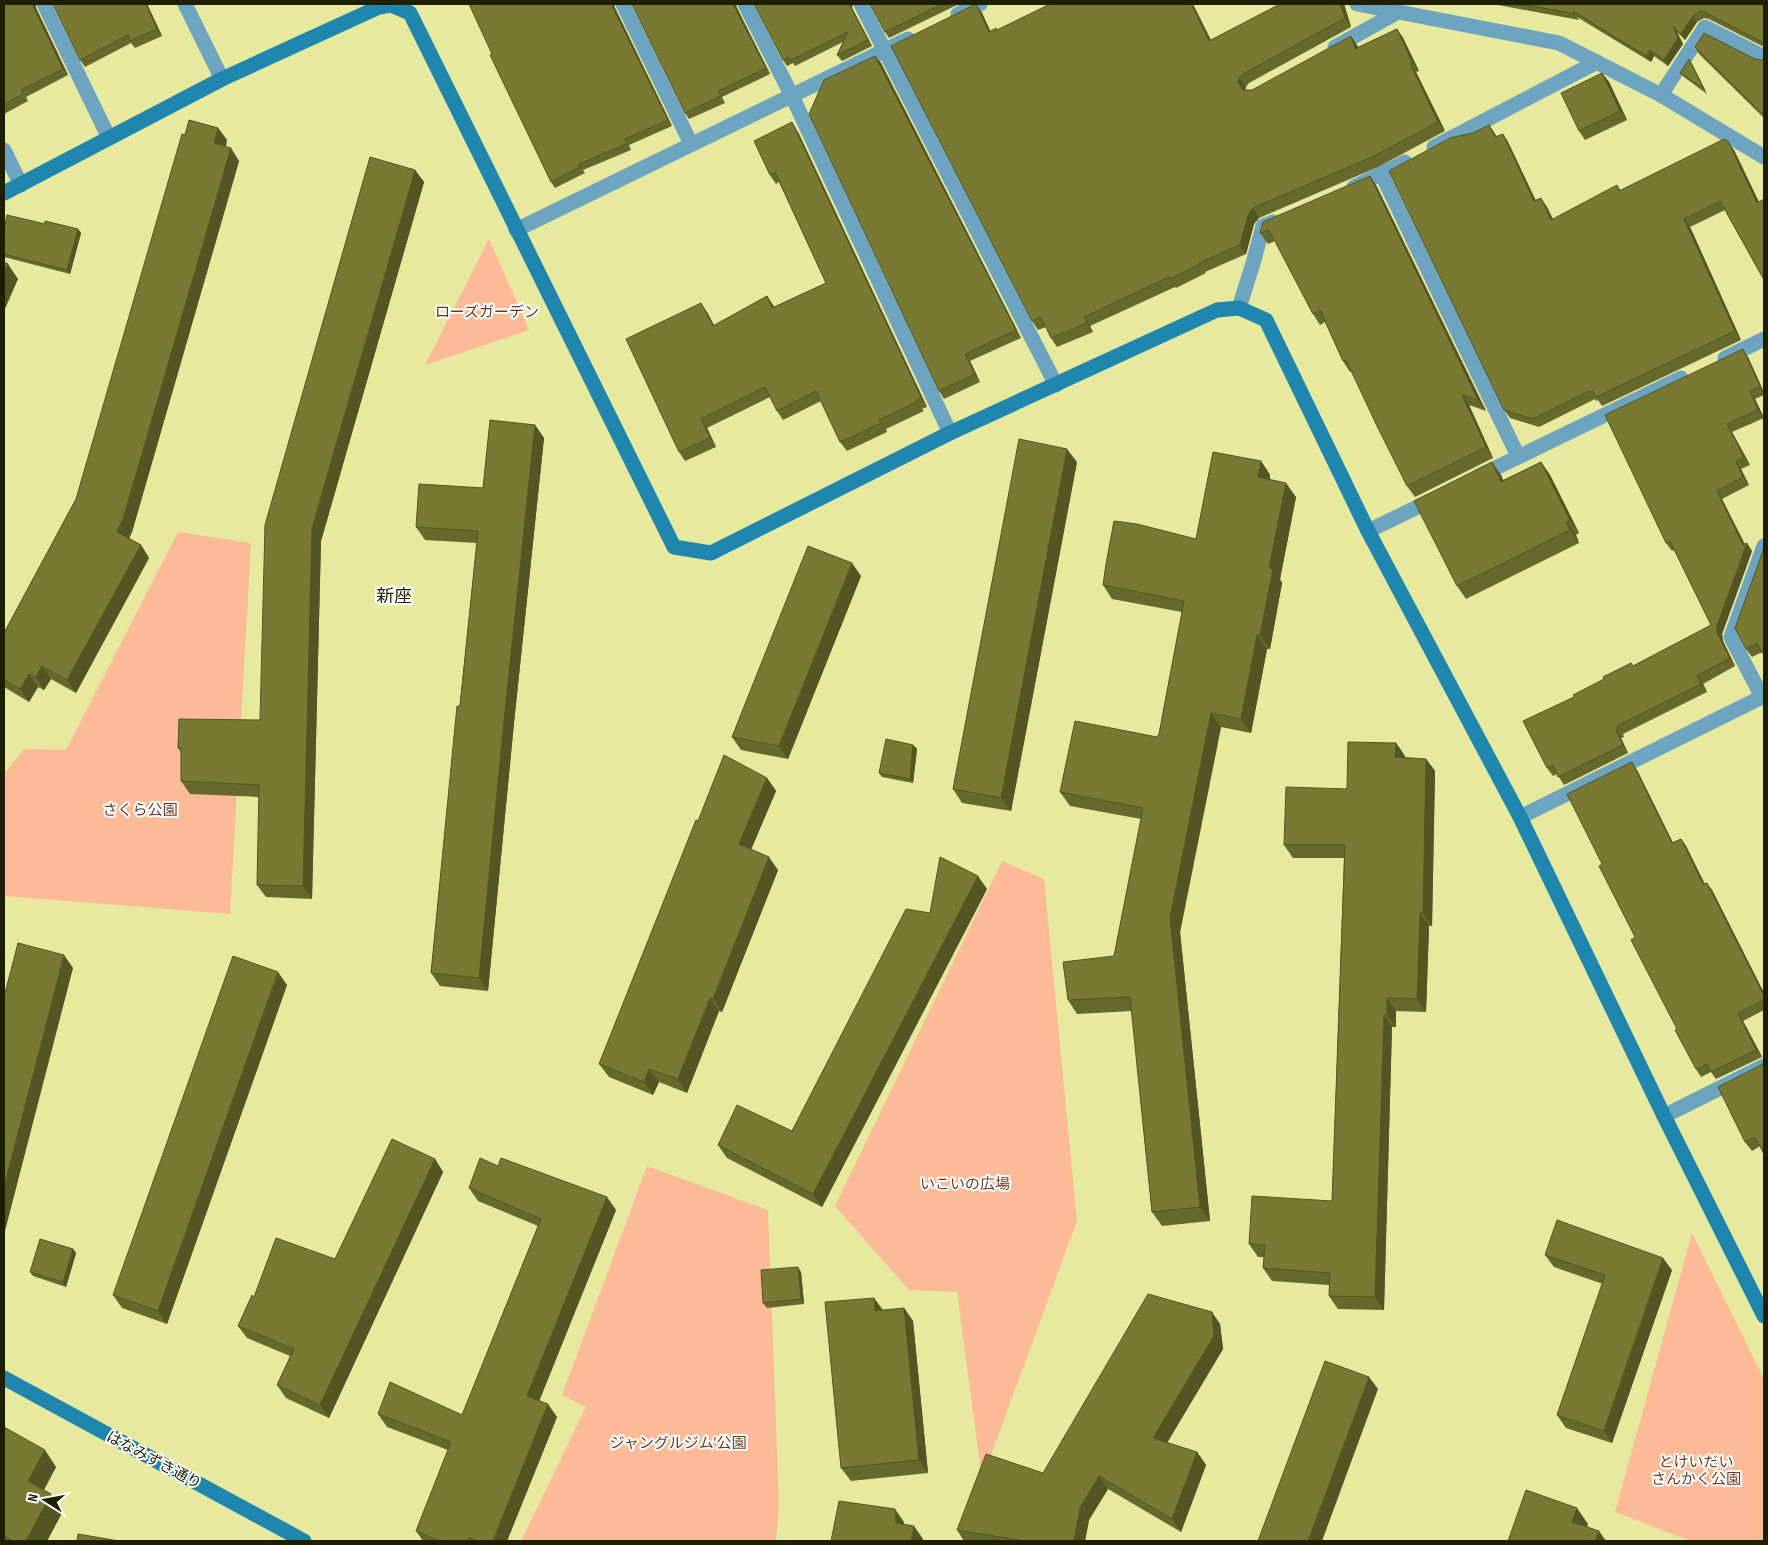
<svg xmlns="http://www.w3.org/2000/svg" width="1768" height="1545" font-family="'Sofia Sans Condensed','Noto Sans JP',sans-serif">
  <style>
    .green { fill: #fcba97 }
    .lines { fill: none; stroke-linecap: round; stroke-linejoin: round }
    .lane { stroke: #6da5c0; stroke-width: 15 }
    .street { stroke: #6da5c0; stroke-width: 15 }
    .secondary { stroke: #1f86ad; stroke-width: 15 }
    .wall { fill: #67682b }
    .shaded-wall { fill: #545523 }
    .building { fill: #787932; stroke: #545523 }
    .labels { text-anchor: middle; stroke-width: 4; stroke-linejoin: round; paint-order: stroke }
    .park-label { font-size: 15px; fill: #683c21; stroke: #fff }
    .street-label { font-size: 15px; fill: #1e1e01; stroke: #fff }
    .quarter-label { font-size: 18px; fill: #1e1e01; stroke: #fff }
  </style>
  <rect width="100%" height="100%" fill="#e6e99e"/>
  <g class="green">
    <path d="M489 239 529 330 425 365Z"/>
    <path d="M178 532 251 543 230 914 4 896V774L24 749 66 750Z"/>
    <path d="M1002 861 1044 879 1077 1221 982 1480 957 1292 909 1290 835 1206Z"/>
    <path d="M647 1166 768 1210 779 1506 776 1541H521L586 1407 562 1395Z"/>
    <path d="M1692 1233 1764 1379V1541H1691L1615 1512Z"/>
  </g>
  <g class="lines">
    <g class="lane">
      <path d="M44 4 109 138"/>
      <path d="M623 4 691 144"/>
      <path d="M745 4 792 96 950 433"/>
      <path d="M861 4 1056 385"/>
      <path d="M1335 47 1398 12"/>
      <path d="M4 150 21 185"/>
      <path d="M1382 175 1518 456"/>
      <path d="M1664 1116 1764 1066"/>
    </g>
    <g class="street">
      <path d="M185 4 222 79"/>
      <path d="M1357 4 1559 43 1661 95 1764 157"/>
      <path d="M958 14 980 4"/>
      <path d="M1661 95 1705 27 1764 57"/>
      <path d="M1434 147 1597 62"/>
      <path d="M1354 187 1405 162"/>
      <path d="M516 230 908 39"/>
      <path d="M1239 308 1254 260 1263 226 1273 222"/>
      <path d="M1725 358 1764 339"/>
      <path d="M1477 477 1681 378"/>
      <path d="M1368 531 1434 499"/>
      <path d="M1762 697 1731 637 1764 546"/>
      <path d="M1520 817 1764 696"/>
    </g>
    <g class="secondary">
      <path d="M4 193 222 79 379 7 391 5 410 13 674 547 711 553 950 433 1217 310 1239 308 1266 320 1368 531 1520 817 1664 1116 1764 1316"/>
      <path d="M4 1378 304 1541"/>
    </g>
  </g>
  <g class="wall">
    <path d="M4 4 36 8 68 75 26 97 28 101 4 114Z"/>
    <path d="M147 4 162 36 135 48 131 43 85 67 80 60Z"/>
    <path d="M870 4H959L889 38 885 32Z"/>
    <path d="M976 4 982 13 990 31 998 30 1211 40 1280 4H1344L1351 27 1249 83 1246 87 1245 90H1252L1357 45 1358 47 1397 29 1403 38 1419 71 1416 72 1445 131 1378 167 1259 218 1254 224 1246 254 1205 272 1206 273 1176 288 1175 287 1090 326 1093 332 1057 347 1051 338 1046 327 1038 330 1032 321Z"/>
    <path d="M1493 4H1764V47L1709 19 1704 18 1697 22 1685 40 1677 32 1683 44 1668 66 1654 56 1651 62 1577 17 1579 20Z"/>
    <path d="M615 8 672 126 629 145 631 150 583 170 585 173 555 188 551 182 492 54Z"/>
    <path d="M737 8 770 74 722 97 725 103 689 119 685 113Z"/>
    <path d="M852 8 872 46 842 61 837 55 843 42 795 66 793 63 787 66 783 60Z"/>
    <path d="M1695 47 1761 60 1764 59V118L1699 54Z"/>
    <path d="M875 56 881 63 1021 338 970 361 980 382 944 399 939 391Z"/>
    <path d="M1692 64 1707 94 1684 77 1680 73Z"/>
    <path d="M1602 73 1609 82 1627 120 1585 140 1579 131Z"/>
    <path d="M1489 125 1497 137 1503 134 1508 142 1536 201 1547 207 1553 219 1617 185 1621 191 1734 150 1759 202 1764 280 1725 210 1690 227 1741 340 1602 406 1598 400 1596 401 1595 399 1539 427 1510 418 1504 410 1473 133Z"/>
    <path d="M218 128 227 140 226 147 239 161 132 532 129 538 141 545 149 558 76 693 51 679 44 690 38 687 29 702 4 687V633L76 499 185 135Z"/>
    <path d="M798 132 927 407 922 409 924 411 886 429 887 432 847 451 840 442 821 401 783 420 777 411 770 397 707 428 716 447 685 461 679 452 707 312 714 325 767 296 774 307 826 283 779 182 776 184 770 175Z"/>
    <path d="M415 170 424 182 321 541 312 899 266 897 257 885 259 797 190 794 181 781V752L178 748 260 720Z"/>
    <path d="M1370 176 1377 187 1486 411 1469 405 1493 458 1415 497 1407 486 1352 371 1350 372 1343 361 1325 322 1320 325 1313 314 1275 241 1268 244 1260 233Z"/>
    <path d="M45 224 78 229 81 233 70 274 4 257V228Z"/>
    <path d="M1748 357 1764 392V395L1755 399 1764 418 1732 432 1750 465 1741 469 1749 485 1722 499 1745 544 1752 551 1722 634 1723 641 1735 666 1703 684 1707 692 1623 734 1624 737 1621 738 1628 753 1564 785 1557 774 1553 776 1547 768 1574 697 1711 625 1674 550 1672 551 1666 543Z"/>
    <path d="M535 425 544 438 514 723 488 991 440 986 431 973 477 543 425 540 416 527 483 488Z"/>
    <path d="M1261 461 1270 475V479L1296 497 1280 579 1282 583 1270 649H1267L1251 733 1221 727 1180 932 1210 1221 1162 1226 1152 1212 1132 1011 1077 1014 1068 1000 1114 956 1141 819 1070 806 1060 792 1157 737 1159 734 1182 612 1112 599 1103 585 1196 539Z"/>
    <path d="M1077 462 1011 811 962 803 953 789Z"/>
    <path d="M1541 462 1550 475 1579 533 1576 535 1579 543 1466 599 1457 586 1501 475 1503 480Z"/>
    <path d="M1764 548V656L1762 652 1752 657 1746 649Z"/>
    <path d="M861 576 788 759 741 750 732 737Z"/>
    <path d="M1396 743 1405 756 1404 758 1426 759 1435 771 1432 926H1429L1426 1012 1396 1011V1027H1392L1384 1310 1338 1309 1329 1296V1285L1272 1281 1263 1268 1264 1257H1258L1249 1244 1332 1201 1344 858H1293L1284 845 1347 789Z"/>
    <path d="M913 745 917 749 913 783 882 777 879 773Z"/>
    <path d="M1637 770 1673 843 1681 839 1686 846 1705 884 1712 890 1764 993V1010L1743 1021 1762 1057 1716 1079 1711 1072 1701 1077 1696 1069 1602 864Z"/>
    <path d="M767 778 776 791 751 849 778 870 722 1012 719 1011 687 1093 659 1082 653 1095 609 1077 599 1064 698 821Z"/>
    <path d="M987 889 822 1207 727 1158 718 1145 792 1131 930 913Z"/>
    <path d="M287 985 167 1324 122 1308 113 1295Z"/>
    <path d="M1764 1065 1760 1146 1752 1151 1745 1142Z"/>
    <path d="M435 1159 443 1172 329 1418 286 1398 277 1385 290 1356 247 1338 238 1326 254 1297 335 1259Z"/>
    <path d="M469 1188 616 1210 539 1401 557 1417 507 1541H423L416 1531 448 1450 387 1427 378 1414 462 1415 538 1226 478 1201Z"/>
    <path d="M73 1249 76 1253 66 1287 33 1276 30 1272Z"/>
    <path d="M1545 1255 1672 1270 1612 1443 1566 1428 1557 1415 1603 1284 1554 1267Z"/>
    <path d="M801 1272 804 1304 767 1308 763 1303Z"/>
    <path d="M874 1298 883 1310 904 1308 913 1321 928 1473 851 1481 841 1468Z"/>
    <path d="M1220 1324 1223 1349 1167 1443 1197 1452 1206 1465 1181 1532 1108 1489 1089 1520 1085 1541H964L957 1530 1043 1473Z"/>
    <path d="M4 1427 56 1467 44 1490 63 1511 47 1541H4Z"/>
  </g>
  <g class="shaded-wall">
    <path d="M32 4H36V8L68 75 63 69Z"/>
    <path d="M146 4H147L162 36 157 29Z"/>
    <path d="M611 4H614L615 8 672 126 668 120Z"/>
    <path d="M733 4H736L737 8 770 74 766 68Z"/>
    <path d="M849 4H853L852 8 872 46 868 40Z"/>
    <path d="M976 4 982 13 995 41 989 32Z"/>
    <path d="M1191 4H1193L1216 50 1209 41Z"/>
    <path d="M1340 4H1344L1351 27 1345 18Z"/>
    <path d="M1693 16 1697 22 1685 40 1681 34Z"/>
    <path d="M1673 26 1677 32 1683 44 1668 66 1664 60Z"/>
    <path d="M1397 29 1403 38 1419 71 1412 62Z"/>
    <path d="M1351 36 1357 45 1361 58 1355 49Z"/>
    <path d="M1650 50 1654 56 1651 62 1646 56Z"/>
    <path d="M875 56 881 63 1021 338 1016 330Z"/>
    <path d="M1689 59 1692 64 1707 94 1704 89Z"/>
    <path d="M1410 63 1416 72 1445 131 1438 122Z"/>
    <path d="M1602 73 1609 82 1627 120 1620 111Z"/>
    <path d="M1239 78 1246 87 1245 91 1238 82Z"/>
    <path d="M792 122 798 132 927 407 921 397Z"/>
    <path d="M1489 125 1495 134 1501 146 1495 137Z"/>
    <path d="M218 128 227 140 223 156 214 143Z"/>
    <path d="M1503 134 1508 142 1540 210 1534 201Z"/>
    <path d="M1728 141 1734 150 1763 211 1757 203Z"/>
    <path d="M231 148 239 161 132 532 126 545 117 532Z"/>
    <path d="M415 170 424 182 321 541 312 899 303 886 312 528Z"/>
    <path d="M1370 176 1377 187 1486 411 1478 400Z"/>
    <path d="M1541 198 1547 207 1557 229 1551 220Z"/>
    <path d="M1253 208 1259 218 1254 224 1246 254 1240 245 1248 215Z"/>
    <path d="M1684 219 1690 227 1741 340 1735 331Z"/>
    <path d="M78 229 81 233 70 274 67 270Z"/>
    <path d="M8 264 18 279 4 311V273Z"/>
    <path d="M767 296 773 305 779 317 772 308Z"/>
    <path d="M701 303 707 312 719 335 713 326Z"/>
    <path d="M1084 317 1090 326 1093 332 1087 323Z"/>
    <path d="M1743 349 1748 357 1764 393 1760 386Z"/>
    <path d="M965 354 970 361 980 382 975 374Z"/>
    <path d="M1750 391 1755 399 1764 418 1758 410Z"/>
    <path d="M1462 395 1469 405 1493 458 1486 447Z"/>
    <path d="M701 419 707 428 716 447 710 438Z"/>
    <path d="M1727 424 1732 432 1750 465 1744 457Z"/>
    <path d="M535 425 544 438 514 723 488 991 479 978 505 711Z"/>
    <path d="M1067 449 1077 462 1011 811 1001 798Z"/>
    <path d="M1261 461 1270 475 1268 491 1258 477Z"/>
    <path d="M1736 461 1741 469 1749 485 1743 477Z"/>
    <path d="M1492 462 1501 475 1510 495 1501 482Z"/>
    <path d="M1541 462 1550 475 1579 533 1570 520Z"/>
    <path d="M1286 483 1296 497 1280 579 1282 583 1270 649 1260 635 1269 568Z"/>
    <path d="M1717 491 1722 499 1745 546 1747 543 1752 551 1722 634 1723 641 1735 666 1730 658 1717 633V626L1743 545Z"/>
    <path d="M1566 522 1576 535 1579 543 1570 530Z"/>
    <path d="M141 545 149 558 76 693 67 680Z"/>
    <path d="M852 563 861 576 788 759 779 746Z"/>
    <path d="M1257 635 1267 649 1251 733 1241 719Z"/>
    <path d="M42 666 51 679 44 690 36 677Z"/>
    <path d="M29 674 38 687 29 702 20 689Z"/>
    <path d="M1697 676 1703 684 1707 692 1701 684Z"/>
    <path d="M1211 713 1221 727 1180 932 1210 1221 1200 1207 1170 918Z"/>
    <path d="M1616 730 1621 738 1628 753 1623 745Z"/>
    <path d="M1396 743 1405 756 1404 770 1395 757Z"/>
    <path d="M913 745 917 749 913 783 910 779Z"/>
    <path d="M1426 759 1435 771 1432 926 1423 913Z"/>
    <path d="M1632 762 1637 770 1677 851 1672 843Z"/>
    <path d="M767 778 776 791 748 857 739 844Z"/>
    <path d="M1681 839 1686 846 1708 892 1703 884Z"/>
    <path d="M769 857 778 870 722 1012 713 999Z"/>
    <path d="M978 876 987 889 822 1207 813 1194Z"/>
    <path d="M1707 883 1712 890 1764 993V996Z"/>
    <path d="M1420 913 1429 926 1426 1012 1417 999Z"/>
    <path d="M64 955 73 968 5 1231 4 1229V1187Z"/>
    <path d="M278 972 287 985 167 1324 158 1311Z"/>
    <path d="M710 998 719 1011 687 1093 678 1079Z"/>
    <path d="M1387 998 1396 1011V1027L1387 1015Z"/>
    <path d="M1738 1013 1743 1021 1762 1057 1756 1050Z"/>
    <path d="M1384 1015 1392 1027 1384 1310 1375 1297Z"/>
    <path d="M649 1069 659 1082 653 1095 644 1082Z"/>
    <path d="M435 1159 443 1172 329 1418 320 1405Z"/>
    <path d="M607 1197 616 1210 536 1409 527 1396Z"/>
    <path d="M73 1249 76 1253 66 1287 63 1282Z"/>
    <path d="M1663 1258 1672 1270 1612 1443 1604 1431Z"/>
    <path d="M798 1267 801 1272 804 1304 801 1299Z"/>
    <path d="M874 1298 883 1311H875Z"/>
    <path d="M904 1308 913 1321 928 1473 919 1460Z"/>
    <path d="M1212 1312 1220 1324 1223 1349 1162 1451 1153 1438Z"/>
    <path d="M1369 1377 1378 1389 1322 1541H1308Z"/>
    <path d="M548 1404 557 1417 507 1541H493Z"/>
    <path d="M45 1450 56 1467 39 1498 28 1481Z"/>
    <path d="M1197 1452 1206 1465 1181 1532 1172 1519Z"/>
    <path d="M1099 1476 1108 1489 1089 1520 1085 1541H1074L1080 1508Z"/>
    <path d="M51 1494 63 1511 47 1541H26Z"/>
    <path d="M1577 1508 1588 1524 1584 1538 1572 1522Z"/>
    <path d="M895 1509 904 1522 905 1536 896 1523Z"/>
    <path d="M914 1526 923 1539V1541H911Z"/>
    <path d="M1599 1531 1606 1541H1595Z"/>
  </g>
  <g class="building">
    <path d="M4 4H32L63 69 21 90 23 94 4 104Z"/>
    <path d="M53 4H146L157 29 130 41 128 35 80 60Z"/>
    <path d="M469 4H611L668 120 625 139 626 144 579 164 580 167 551 182 490 55 492 54Z"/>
    <path d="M632 4H733L766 68 718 91 721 96 685 113Z"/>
    <path d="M754 4H849L868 40 837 55 848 32 791 60 789 57 783 60Z"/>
    <path d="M870 4H942L885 32Z"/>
    <path d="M976 4 989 32 996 28 997 30 1050 4H1191L1209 41 1280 4H1340L1345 18 1243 74 1239 78 1238 82 1243 90H1252L1351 36 1355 49 1397 29 1412 62 1410 63 1438 122 1372 157 1253 208 1248 215 1240 245 1199 263 1200 264 1170 279 1169 277 1084 317 1087 323 1051 338 1041 317 1032 321 891 46Z"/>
    <path d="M1521 4H1764V43L1705 12 1700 11 1693 16 1681 34 1673 26 1678 38 1664 60 1650 50 1646 56 1573 11 1575 14Z"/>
    <path d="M1704 33 1755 59 1761 60 1764 59V116L1695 47Z"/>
    <path d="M875 56 1016 330 965 354 975 374 939 391 809 114 824 80Z"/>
    <path d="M1689 59 1704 89 1680 73Z"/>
    <path d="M1602 73 1620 111 1579 131 1561 93Z"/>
    <path d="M189 120 218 128 214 143 231 148 123 519 117 532 141 545 67 680 42 666 36 677 29 674 20 689 4 680V633L76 499 182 134 185 135Z"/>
    <path d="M792 122 921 397 916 400 917 402 879 420 881 423 840 442 816 391 777 411 765 387 701 419 710 438 679 452 626 339 701 303 713 326 767 296 772 308 826 283 775 172 770 175 754 141Z"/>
    <path d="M1489 125 1495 137 1503 134 1534 201 1541 198 1551 220 1617 185 1619 191 1724 139 1728 141 1757 203 1764 199V280L1720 201 1684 219 1735 331 1596 397 1593 391 1590 392 1589 391 1533 419 1504 410 1389 171 1450 138 1473 133Z"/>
    <path d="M370 157 415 170 312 528 303 886 257 885 259 785 181 781V748H178L179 719 260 720 265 525Z"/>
    <path d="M1370 176 1478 400 1462 395 1486 447 1407 486 1377 426 1346 360 1343 361 1320 310 1313 314 1269 230 1260 233 1263 222Z"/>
    <path d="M7 215 45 224V221L78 229 67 270 4 254V228Z"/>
    <path d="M4 262 8 264 4 273Z"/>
    <path d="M1743 349 1760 386 1750 391 1758 410 1727 424 1744 457 1736 461 1743 477 1717 491 1743 545 1747 543 1717 626V633L1730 658 1697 676 1701 684 1617 726 1618 729 1616 730 1623 745 1558 777 1553 765 1547 768 1523 721 1574 697 1573 695 1604 679 1603 677 1631 663 1633 666 1711 625 1670 541 1666 543 1605 415Z"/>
    <path d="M490 420 535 425 505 711 479 978 431 973 457 706H460L478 531 416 527 419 484 483 488Z"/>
    <path d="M1019 439 1067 449 1001 798 953 789Z"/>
    <path d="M1213 452 1261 461 1258 477 1286 483 1269 568 1273 569 1260 635H1257L1241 719 1211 713 1170 918 1200 1207 1152 1212 1130 997 1068 1000 1063 962 1114 956 1143 808 1060 792 1075 721 1157 737 1159 734 1184 601 1103 585 1106 564 1114 521 1137 524 1196 539Z"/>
    <path d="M1492 462 1501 482 1541 462 1570 520 1566 522 1570 530 1457 586 1414 501Z"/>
    <path d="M808 546 852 563 779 746 732 737Z"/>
    <path d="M1764 548V652L1762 653 1757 643 1746 649 1735 628Z"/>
    <path d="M886 739 913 745 910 779 879 773Z"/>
    <path d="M1348 742 1396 743 1395 757 1426 759 1423 913H1420L1417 999 1387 998V1015H1384L1375 1297 1329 1296 1330 1273 1263 1268 1265 1245 1249 1244 1252 1196 1332 1201 1345 845H1284L1286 787 1347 789Z"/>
    <path d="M724 755 767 778 739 844 769 857 713 999 710 998 678 1079 649 1069 644 1082 599 1064 696 820 698 821Z"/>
    <path d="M1632 762 1672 843 1681 839 1703 884 1707 883 1764 996V1000L1738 1013 1756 1050 1711 1072 1707 1064 1696 1069 1675 1030 1677 1029 1631 940 1635 937 1599 866 1602 864 1567 794Z"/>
    <path d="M940 857 978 876 813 1194 718 1145 737 1105 792 1131 906 909 930 913Z"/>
    <path d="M18 943 64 955 4 1187V997Z"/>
    <path d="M233 956 278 972 158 1311 113 1295Z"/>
    <path d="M1763 1064 1764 1066V1154L1755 1137 1745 1142 1718 1087Z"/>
    <path d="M392 1139 435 1159 320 1405 277 1385 294 1349 238 1326 252 1295 254 1297 276 1238 335 1259Z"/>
    <path d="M480 1158 498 1166 501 1158 607 1197 527 1396 548 1404 493 1541H479L469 1538 468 1541H440L416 1531 451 1442 378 1414 390 1382 462 1415 541 1219 469 1188Z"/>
    <path d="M1557 1220 1663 1258 1604 1431 1557 1415 1605 1275 1545 1255Z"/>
    <path d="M40 1239 73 1249 63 1282 30 1272Z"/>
    <path d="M798 1267 801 1299 763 1303 761 1270Z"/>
    <path d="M1148 1294 1212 1312 1214 1336 1153 1438 1197 1452 1172 1519 1099 1476 1080 1508 1074 1541H1025L957 1530 986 1454 1043 1473Z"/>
    <path d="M874 1298 875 1311 904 1308 919 1460 841 1468 825 1302Z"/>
    <path d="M1325 1361 1369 1377 1308 1541H1258Z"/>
    <path d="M4 1427 45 1450 28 1481 51 1494 26 1541H13L4 1536Z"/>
    <path d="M1526 1490 1577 1508 1572 1522 1599 1531 1595 1541H1508Z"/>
    <path d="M839 1501 895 1509 896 1523 914 1526 911 1541H831Z"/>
    <path d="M78 1534 119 1541H77Z"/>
  </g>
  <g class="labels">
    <g class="park-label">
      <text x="487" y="317">ローズガーデン</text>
      <text x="140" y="815">さくら公園</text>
      <text x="965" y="1189">いこいの広場</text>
      <text x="678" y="1448">ジャングルジム’公園</text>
      <text x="1696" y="1467">とけいだい<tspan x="1696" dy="17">さんかく公園</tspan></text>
    </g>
    <g class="street-label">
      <text transform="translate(154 1460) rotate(28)" y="5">はなみずき通り</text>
    </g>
    <g class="quarter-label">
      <text x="394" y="602">新座</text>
    </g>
  </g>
  <rect width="1768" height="1545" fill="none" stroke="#1e1e01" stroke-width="10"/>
  <g transform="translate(45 1500) rotate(281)" stroke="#ffffff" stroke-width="4" paint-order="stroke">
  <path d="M0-4L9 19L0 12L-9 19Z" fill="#1e1e01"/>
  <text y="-8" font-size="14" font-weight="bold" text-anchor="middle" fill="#1e1e01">N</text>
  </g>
</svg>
